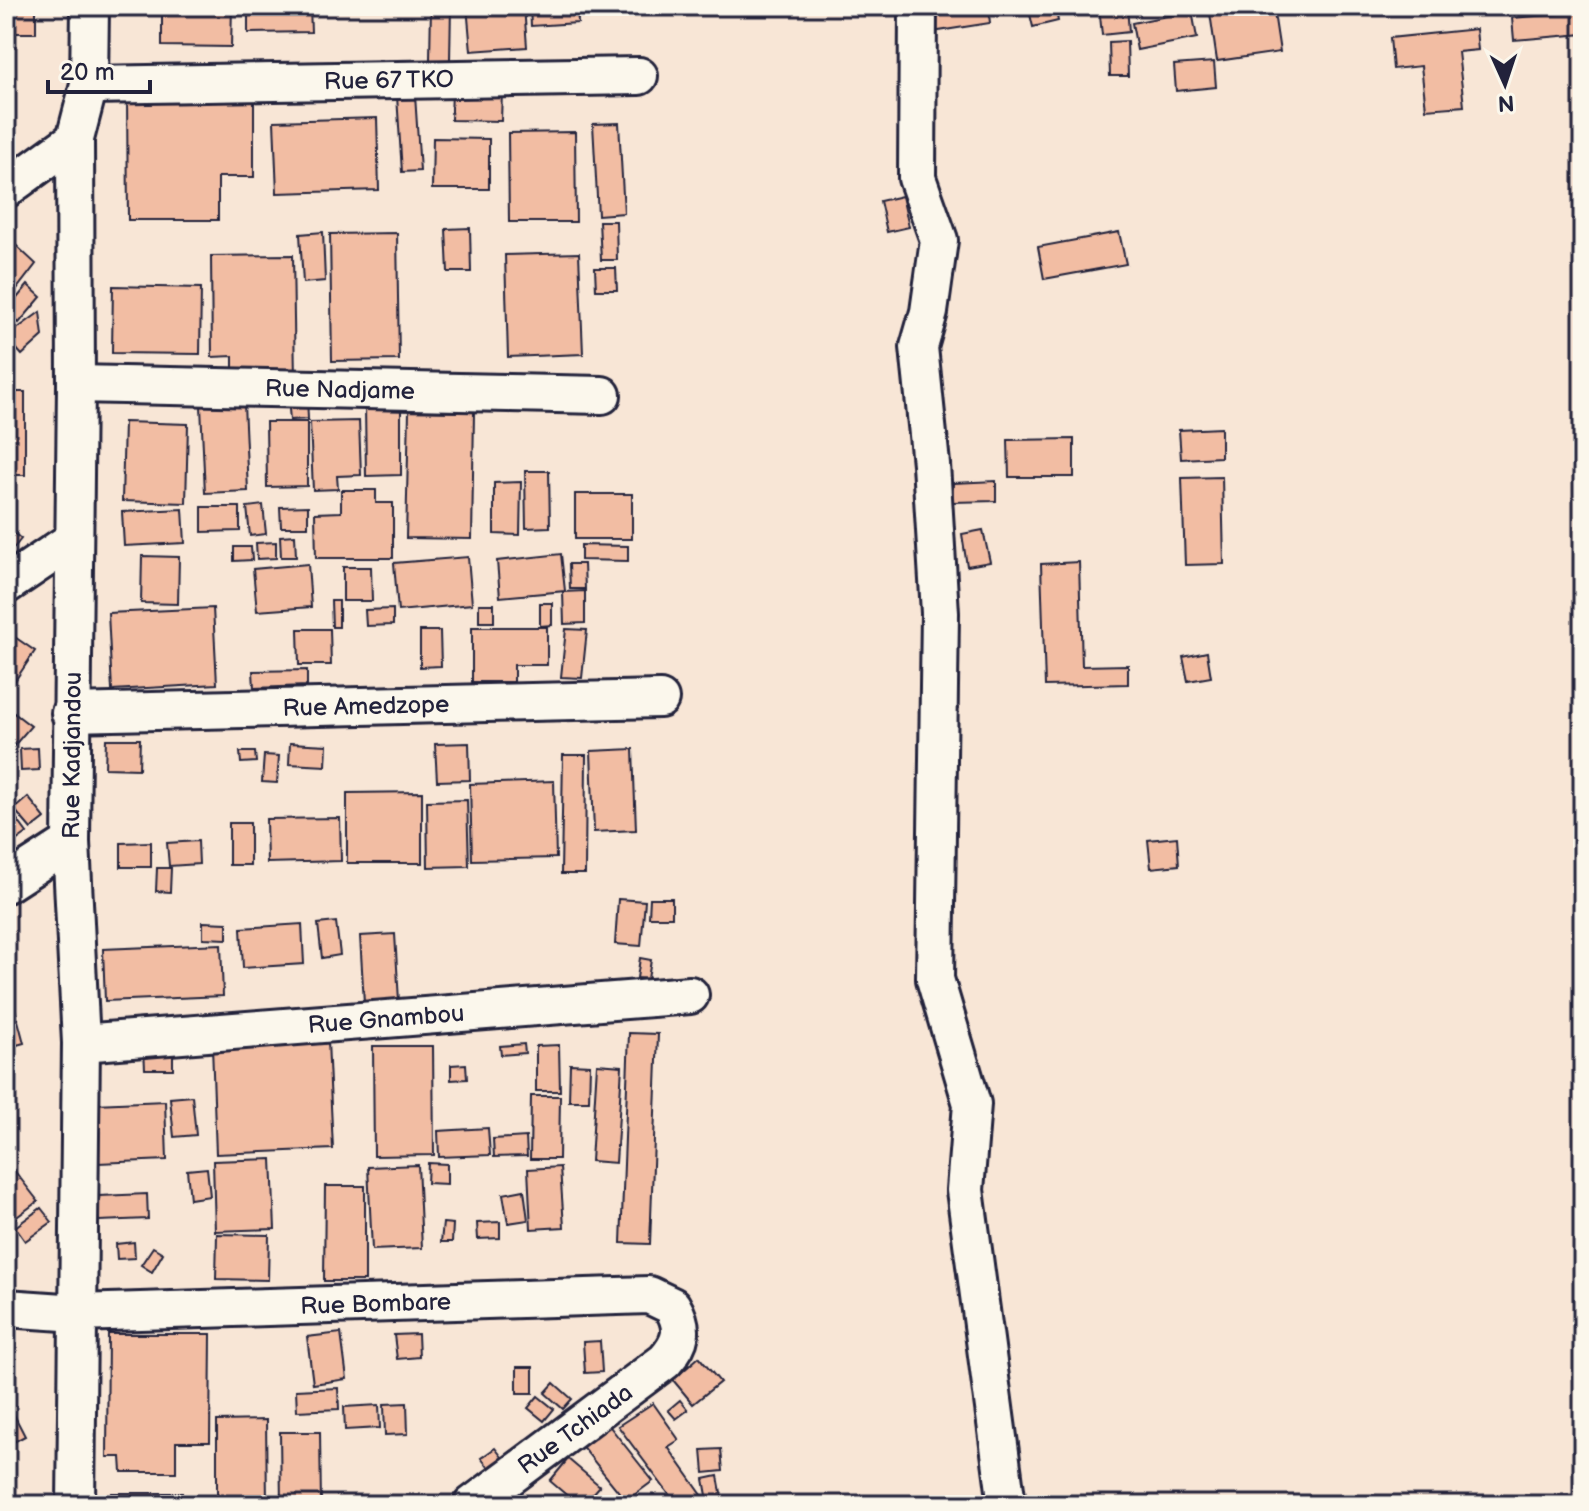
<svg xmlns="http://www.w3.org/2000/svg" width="1589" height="1511" font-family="'Balsamiq Sans',sans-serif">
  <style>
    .building { fill: #f2bda3; stroke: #22223b; stroke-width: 2 }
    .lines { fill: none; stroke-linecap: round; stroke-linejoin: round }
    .minor-casing { stroke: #22223b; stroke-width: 42 }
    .minor { stroke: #fbf7ec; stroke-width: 36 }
    .labels { text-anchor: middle; stroke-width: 8; stroke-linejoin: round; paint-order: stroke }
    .street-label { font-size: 24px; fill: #22223b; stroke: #fbf7ec }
  </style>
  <rect width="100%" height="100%" fill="#f8e6d6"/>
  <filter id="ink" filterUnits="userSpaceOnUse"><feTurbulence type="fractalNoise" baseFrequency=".0125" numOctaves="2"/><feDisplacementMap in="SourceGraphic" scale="16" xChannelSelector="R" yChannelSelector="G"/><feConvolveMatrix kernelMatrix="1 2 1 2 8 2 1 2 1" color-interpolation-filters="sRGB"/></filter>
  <g filter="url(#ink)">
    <g class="building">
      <rect x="6" y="6" width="30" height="27"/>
      <path d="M162 6H232L231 47 162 46Z"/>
      <path d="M248 6H310L311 32 248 33Z"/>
      <path d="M431 6H451L450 60H430Z"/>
      <path d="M467 6H524L527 47 471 51Z"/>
      <path d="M530 6H577L578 23 531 26Z"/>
      <path d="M928 6H988L990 23 932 32Z"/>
      <path d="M1028 6H1055L1058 21 1033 27Z"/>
      <path d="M1099 6H1127L1129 32 1102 35Z"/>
      <path d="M1209 6H1273L1280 52 1217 61Z"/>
      <path d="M1192 11 1197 38 1137 50 1132 23Z"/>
      <path d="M1583 12V34L1514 40 1512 18Z"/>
      <path d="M1476 29 1478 50 1458 52 1464 106 1426 109 1421 66 1393 69 1390 38Z"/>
      <path d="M1127 41 1128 76H1110L1109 42Z"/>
      <path d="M1214 62 1216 87 1176 91 1174 65Z"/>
      <path d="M452 90 502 91 501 121 451 120Z"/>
      <path d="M415 95 420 171 402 172 397 96Z"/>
      <path d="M254 97V177H218V220H128L127 98Z"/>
      <path d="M377 118 379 190 277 193 274 121Z"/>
      <path d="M619 123 624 213 598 215 593 124Z"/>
      <path d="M575 132 576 222H509L508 133Z"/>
      <path d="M433 138 489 139V189H432Z"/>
      <path d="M902 196 909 227 887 232 880 201Z"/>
      <path d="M599 221H616L617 260H601Z"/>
      <path d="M470 228 471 272H448L446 229Z"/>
      <path d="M323 232 325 281 303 283 300 234Z"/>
      <path d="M1119 232 1126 264 1044 279 1038 247Z"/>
      <path d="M397 233 399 360 332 361 330 234Z"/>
      <path d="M6 236 36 264 6 303Z"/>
      <path d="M579 253 583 354 508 357 505 255Z"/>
      <path d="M293 255 295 381 233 382V356L212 357 211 256Z"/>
      <path d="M595 268H616L617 290H596Z"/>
      <path d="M28 285 41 297 19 323 6 311Z"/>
      <path d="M113 286 201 288 200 354 112 353Z"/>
      <path d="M40 312 43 336 22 355 6 337Z"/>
      <rect x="6" y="392" width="19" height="83"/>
      <path d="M307 397 308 419 290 420 288 398Z"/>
      <path d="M244 404 248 491 205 493 201 406Z"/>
      <path d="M365 405H401V475L366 476Z"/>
      <path d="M409 411 474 412 472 539 406 538Z"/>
      <path d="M359 421 361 475 337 476 338 489 313 490 310 422Z"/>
      <path d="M124 422 188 424 186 503 122 501Z"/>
      <path d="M266 422H307V486L267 487Z"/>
      <path d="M1221 428V457L1181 459 1179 430Z"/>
      <path d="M1074 439V477H1009L1008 440Z"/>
      <path d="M525 471H549L550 527 526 528Z"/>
      <path d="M1222 477 1224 564 1185 565 1182 478Z"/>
      <path d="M996 481V501L952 502 953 483Z"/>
      <path d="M521 482 520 535 494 534V483Z"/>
      <path d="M341 490H376V503H393V558H316L315 513 341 512Z"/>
      <rect x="575" y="494" width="57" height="45"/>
      <path d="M263 505 266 534 250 536 247 507Z"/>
      <path d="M308 506V527H281L280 507Z"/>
      <path d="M202 507H240V531L202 532Z"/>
      <path d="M183 509 185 543 124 546 122 512Z"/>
      <path d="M9 529 21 539 9 554 6 533Z"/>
      <path d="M983 530 990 562 967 566 962 534Z"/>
      <path d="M295 535 296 557H281L280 536Z"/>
      <path d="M276 542V558L257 559 256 543Z"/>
      <path d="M581 545 628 546V561L581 560Z"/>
      <path d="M234 547H251L252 560 234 561Z"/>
      <path d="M561 554 565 591 500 597 497 561Z"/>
      <path d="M142 556 179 557 178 604 141 603Z"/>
      <path d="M468 557 472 604 398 611 394 563Z"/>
      <path d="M1079 562 1082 666 1128 665V684L1045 686 1041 564Z"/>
      <path d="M308 564 311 607 257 611 253 569Z"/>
      <path d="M569 564H584L585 589H570Z"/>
      <path d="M343 567H371L372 601H343Z"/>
      <path d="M585 591V623L564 624 563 592Z"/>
      <path d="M331 601H339V627H332Z"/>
      <path d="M540 603H552V625L540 626Z"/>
      <rect x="479" y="604" width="15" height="18"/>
      <path d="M213 608 217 684 112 690 108 613Z"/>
      <path d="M393 609V625L366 626 365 610Z"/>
      <path d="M472 627H547V665H514V682H472Z"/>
      <path d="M298 629H330L331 665H299Z"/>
      <path d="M566 629 587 630 582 678 561 677Z"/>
      <path d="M6 631 35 651 6 694Z"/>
      <path d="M420 631H440L441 666 420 667Z"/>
      <path d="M1207 652 1211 677 1188 681 1183 657Z"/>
      <path d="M307 670V686L254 688 253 671Z"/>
      <path d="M14 713 31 726 6 755V723Z"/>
      <path d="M106 739H140L139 769 105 768Z"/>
      <path d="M290 743 327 745 326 766 289 764Z"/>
      <path d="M469 743 470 780 437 781 435 744Z"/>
      <path d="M38 748 39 770 21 771 20 749Z"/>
      <path d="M633 749 636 830 594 832 591 751Z"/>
      <path d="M240 752H255L256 762 241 763Z"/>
      <path d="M264 755 279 756 277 783 262 782Z"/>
      <path d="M563 755H586L585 874H561Z"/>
      <path d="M554 781 556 858 472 860 470 784Z"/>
      <path d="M422 792V863H347V793Z"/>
      <path d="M28 797 45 818 31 829 14 809Z"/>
      <path d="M467 800 469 866 428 867 427 801Z"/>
      <path d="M8 807 27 833 13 843 6 834Z"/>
      <path d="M340 818 341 861 267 863 266 819Z"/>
      <rect x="229" y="823" width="21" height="42"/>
      <path d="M1177 837 1179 865 1151 868 1148 840Z"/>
      <path d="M198 841 199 864 169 866 167 843Z"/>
      <path d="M151 842V867H121V843Z"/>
      <path d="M157 868H171L170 892 156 891Z"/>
      <path d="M650 898H672V917H649Z"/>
      <path d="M618 899 645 901 641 946 615 944Z"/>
      <path d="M203 922 227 923V939L203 938Z"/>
      <path d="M336 922 340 955 322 958 318 924Z"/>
      <path d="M302 924 304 964 243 968 241 928Z"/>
      <path d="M395 934 399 1001 364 1003 360 936Z"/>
      <path d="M221 944 223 996 105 1001 103 949Z"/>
      <path d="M640 958 651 960 648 979 637 978Z"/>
      <path d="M6 975 24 1043 6 1048Z"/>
      <path d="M629 1033 658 1034 650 1244 621 1243Z"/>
      <path d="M328 1041 333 1149 216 1154 212 1046Z"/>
      <path d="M524 1044 525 1053 501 1055 500 1046Z"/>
      <path d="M559 1045 560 1091H536V1046Z"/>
      <path d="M373 1046H433L434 1155 374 1156Z"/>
      <path d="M144 1048H173V1069H145Z"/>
      <path d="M466 1064 467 1079 451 1080V1065Z"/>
      <path d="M570 1064 590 1065 589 1101H569Z"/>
      <path d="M597 1064 622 1066 616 1163 591 1161Z"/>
      <path d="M192 1096 196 1135 174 1137 170 1098Z"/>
      <path d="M531 1096H560L559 1159H530Z"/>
      <path d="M165 1101 167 1160 98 1163 95 1104Z"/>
      <path d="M488 1128 490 1155 439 1157 438 1131Z"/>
      <path d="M526 1137 527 1156 494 1157 493 1139Z"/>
      <path d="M272 1159 275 1229 215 1231 213 1161Z"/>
      <path d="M6 1160 38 1201 6 1225Z"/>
      <path d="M428 1163 447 1164V1184L427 1183Z"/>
      <path d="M418 1165 422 1248 372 1250 368 1167Z"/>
      <path d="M560 1167 564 1227 531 1229 528 1169Z"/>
      <path d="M207 1168 210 1196 190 1199 187 1170Z"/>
      <path d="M325 1186H365V1281H324Z"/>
      <path d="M524 1190 528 1220 508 1223 503 1194Z"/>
      <path d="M147 1194 148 1219 99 1221V1196Z"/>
      <path d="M41 1208 52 1222 25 1241 15 1227Z"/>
      <path d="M500 1222V1238L478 1239 477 1223Z"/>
      <path d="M443 1223 453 1224 452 1242H441Z"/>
      <path d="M217 1234 269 1235 268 1280 216 1279Z"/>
      <path d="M134 1242 135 1258 117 1259 116 1244Z"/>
      <path d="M153 1247 163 1253 152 1272 141 1265Z"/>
      <path d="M341 1333 347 1379 313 1384 307 1337Z"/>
      <path d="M108 1334H211L210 1442H176V1472H122L121 1457H107Z"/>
      <path d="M418 1334 419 1357 397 1359 394 1335Z"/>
      <path d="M600 1341 602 1372 585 1373 583 1342Z"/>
      <path d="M699 1357 720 1382 693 1404 673 1380Z"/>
      <rect x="517" y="1367" width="16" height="26"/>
      <path d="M554 1383 572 1399 563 1409 545 1393Z"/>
      <path d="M338 1388 339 1409 297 1411 296 1390Z"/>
      <path d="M538 1396 554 1409 544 1421 528 1408Z"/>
      <path d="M6 1399 25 1436 6 1446Z"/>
      <path d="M680 1400 688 1410 676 1419 668 1410Z"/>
      <path d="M407 1403 408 1434 385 1435 384 1404Z"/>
      <path d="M653 1403 679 1440 668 1447 709 1505H677L618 1426Z"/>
      <path d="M379 1405 380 1428 345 1430 344 1407Z"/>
      <path d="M266 1420 267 1505H217V1421Z"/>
      <path d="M607 1423 653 1481 626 1501 580 1444Z"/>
      <path d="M280 1432H320L321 1505H281Z"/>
      <path d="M495 1448 502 1457 488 1467 481 1458Z"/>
      <path d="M721 1449 723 1471 704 1473 702 1450Z"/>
      <path d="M568 1459 600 1486 583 1505H578L550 1481Z"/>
      <path d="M718 1476 722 1498 708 1501 704 1479Z"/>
      <rect x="112" y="1493" width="70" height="12"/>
    </g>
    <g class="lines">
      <defs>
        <g id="minor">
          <path d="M918 6 917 178 939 240 929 312 919 347 931 464 940 613 935 979 972 1104 965 1190 1007 1505"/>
          <path id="s1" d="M89 85 639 76"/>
          <path d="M6 189 75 139"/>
          <path id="s2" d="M76 384 602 395"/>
          <path d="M6 585 74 539"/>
          <path id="s3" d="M70 713 660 699"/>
          <path d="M6 884 71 842"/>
          <path id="s4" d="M81 1043 690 995"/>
          <path id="s5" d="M6 1308 78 1313 649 1295 672 1306C685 1328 682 1342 665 1361L472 1505"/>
          <path id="s6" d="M76 1505 81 1043 71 842 76 384 75 139 89 85 90 6"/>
        </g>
      </defs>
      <use href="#minor" class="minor-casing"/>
      <use href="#minor" class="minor"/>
    </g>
  </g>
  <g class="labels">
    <g class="street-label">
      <text dy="8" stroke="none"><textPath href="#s1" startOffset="300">Rue 67 TKO</textPath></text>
      <text dy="8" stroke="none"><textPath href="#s2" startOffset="264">Rue Nadjame</textPath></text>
      <text dy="8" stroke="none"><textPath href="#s3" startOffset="296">Rue Amedzope</textPath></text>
      <text dy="8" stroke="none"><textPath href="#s6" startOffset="750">Rue Kadjandou</textPath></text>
      <text dy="8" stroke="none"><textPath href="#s4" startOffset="306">Rue Gnambou</textPath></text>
      <text dy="8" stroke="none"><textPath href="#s5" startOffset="370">Rue Bombare</textPath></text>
      <text transform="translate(575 1429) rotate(-36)" y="8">Rue Tchiada</text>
    </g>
  </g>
  <rect width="1589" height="1511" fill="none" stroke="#fbf7ec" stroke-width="32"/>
  <rect x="16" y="16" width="1557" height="1479" fill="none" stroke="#22223b" stroke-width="3" filter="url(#ink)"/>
  <g transform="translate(1505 84) rotate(177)" stroke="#fbf7ec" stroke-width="6" paint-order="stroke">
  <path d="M0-6L14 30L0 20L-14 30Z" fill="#22223b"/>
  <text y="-12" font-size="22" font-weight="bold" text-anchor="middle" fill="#22223b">N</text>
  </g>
  <path d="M48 80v12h102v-12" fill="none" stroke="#22223b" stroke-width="4"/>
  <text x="60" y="80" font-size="24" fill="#22223b" stroke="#fbf7ec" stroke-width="6" paint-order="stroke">20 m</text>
</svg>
